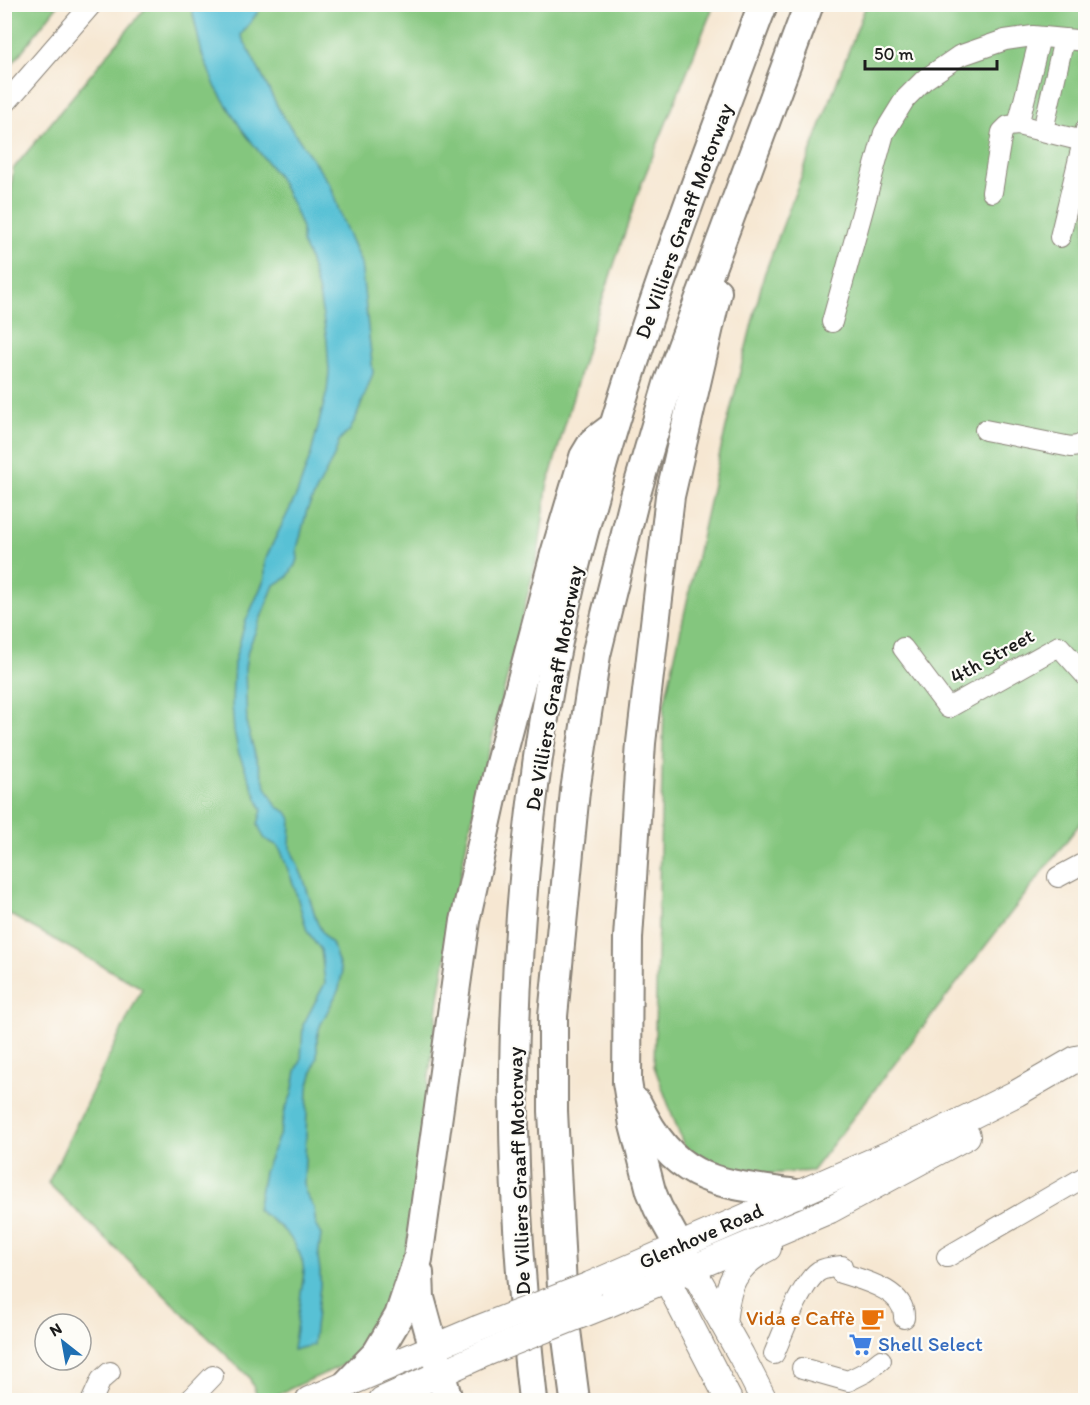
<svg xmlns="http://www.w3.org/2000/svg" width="1090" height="1405" font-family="Itim,sans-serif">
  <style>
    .green { fill: #84c67e; stroke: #50714d; stroke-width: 1.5 }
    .water { fill: #59c1d5; stroke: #3a6e78; stroke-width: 1.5 }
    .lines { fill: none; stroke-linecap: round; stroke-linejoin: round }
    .minor-casing { stroke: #898277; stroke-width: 22 }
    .major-casing { stroke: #898277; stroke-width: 28 }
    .highway-casing { stroke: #898277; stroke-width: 32 }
    .minor { stroke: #fff; stroke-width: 20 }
    .major { stroke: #fff; stroke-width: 26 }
    .highway { stroke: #fff; stroke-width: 28 }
    .major-bridge-casing { stroke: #898277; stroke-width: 28; stroke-linecap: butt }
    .major-bridge { stroke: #fff; stroke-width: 26 }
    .labels { text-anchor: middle; stroke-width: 4.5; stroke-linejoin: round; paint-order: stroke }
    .street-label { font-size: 21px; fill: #1c1c1c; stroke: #fdfcf7 }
    .food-label { font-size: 21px; fill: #c56008; stroke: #fdfcf7; text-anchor: end }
    .shop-label { font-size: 21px; fill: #366cbe; stroke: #fdfcf7; text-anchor: start }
  </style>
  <rect width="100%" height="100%" fill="#fdfcf7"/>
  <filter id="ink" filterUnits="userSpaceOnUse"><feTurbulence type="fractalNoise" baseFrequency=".0167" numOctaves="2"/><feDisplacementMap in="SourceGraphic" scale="12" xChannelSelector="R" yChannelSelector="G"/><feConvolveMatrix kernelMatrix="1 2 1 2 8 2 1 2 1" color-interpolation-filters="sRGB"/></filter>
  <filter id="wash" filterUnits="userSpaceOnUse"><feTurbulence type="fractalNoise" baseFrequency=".008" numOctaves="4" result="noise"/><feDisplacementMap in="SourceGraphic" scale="24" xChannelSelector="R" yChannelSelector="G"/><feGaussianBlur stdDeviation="1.35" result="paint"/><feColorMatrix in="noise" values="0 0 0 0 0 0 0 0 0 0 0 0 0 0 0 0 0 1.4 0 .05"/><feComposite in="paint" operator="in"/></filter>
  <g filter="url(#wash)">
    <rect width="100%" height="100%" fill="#f6e7d2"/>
    <g class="green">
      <path d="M5 4 58 5 5 73 4 5Z"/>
      <path d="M148 5H714L641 185 594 324 547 487 539 549 468 835 440 991 406 1256 393 1305 348 1363 265 1400H259L249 1377 48 1183 142 988 5 912 4 281 13 169Z"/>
      <path d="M866 5H1085V817L812 1171 748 1175 685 1149 654 1066 664 705 721 448 764 275Z"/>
    </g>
    <path class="water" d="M191 5H259L258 12 241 35 282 115 331 186 341 217 361 263 373 373 356 418 350 430 339 441 335 454 307 510 297 549 298 560 287 578 274 585 248 650 245 668 247 726 255 754 266 787 277 807 287 812 291 819 290 847 304 880 317 922 325 937 332 943 342 974 339 989 320 1026 317 1038V1057L308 1088 304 1182 305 1192 314 1208 316 1226 321 1235 318 1258 320 1271V1286L313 1345 293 1350 304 1272C302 1243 280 1224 257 1210L264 1172 280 1133 285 1110 292 1094 296 1071 301 1060 303 1025 325 983 321 950 307 931 294 886 281 851 278 846 265 839 261 832 258 824 262 810 239 754 234 731 232 703 234 663 245 623 265 578V562L268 553 297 494 311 454 327 391 329 372 327 340 319 294 308 255 302 243V228L294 208 279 178 241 128 216 88 202 54Z"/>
  </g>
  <g filter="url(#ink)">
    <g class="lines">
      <defs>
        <g id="minor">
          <path d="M4 105 92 4"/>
          <path d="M1018 125 1040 37"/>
          <path d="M1043 130 1064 39"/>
          <path d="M992 192 1002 132 1008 126 1018 125 1083 141"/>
          <path d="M1060 237 1086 129"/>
          <path d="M832 322 884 133 905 99 924 80 959 56 1005 40 1033 36 1086 41"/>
          <path d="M985 430 1071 447 1078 446 1086 442"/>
          <path d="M903 648 948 708 1059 646 1086 676"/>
          <path d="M1058 877 1086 862"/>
          <path d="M947 1257 1086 1176"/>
          <path d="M841 1273C862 1280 906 1290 904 1318"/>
          <path d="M774 1354C783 1333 801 1283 819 1271 827 1267 834 1267 842 1266"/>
          <path d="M802 1368 848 1381 866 1372 881 1360"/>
          <path d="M92 1400 101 1380 110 1372"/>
          <path d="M190 1400 213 1376"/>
        </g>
        <g id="major">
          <path d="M684 1254 741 1355 764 1400"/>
          <path d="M660 1262 666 1278 729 1400"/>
          <path d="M590 1285 937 1133 1017 1093 1076 1059 1086 1057"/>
          <path d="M606 1305 830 1210 967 1136"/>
          <path d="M723 1323C727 1286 733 1265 768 1248"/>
          <path d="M309 1400 477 1329"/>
          <path d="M382 1400 486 1353"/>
        </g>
        <g id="highway">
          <path d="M637 1103C676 1184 717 1183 797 1194"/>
          <path d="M679 1246 658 1208 651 1191 634 1125 627 1082 628 938 641 743 670 496 717 292"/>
          <path d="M419 1273 420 1298 448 1400"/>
          <path d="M348 1383 377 1353 399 1316 418 1259 459 963 465 921 499 767 555 554 584 457 593 442 609 430"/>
          <path d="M533 1400C521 1291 512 1180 514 1070 517 898 536 717 579 550 627 364 695 184 763 4"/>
          <path d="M575 1400 563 1307 553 1111V1016L575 791 596 655 635 497 668 384 809 4"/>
        </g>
      </defs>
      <use href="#minor" class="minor-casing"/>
      <use href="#major" class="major-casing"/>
      <use href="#highway" class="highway-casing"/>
      <use href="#minor" class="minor"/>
      <use href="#major" class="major"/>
      <use href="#highway" class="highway"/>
      <defs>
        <g id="major-bridge">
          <path d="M477 1329 590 1285"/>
          <path d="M486 1353 606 1305"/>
        </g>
      </defs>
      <use href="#major-bridge" class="major-bridge-casing"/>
      <use href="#major-bridge" class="major-bridge"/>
    </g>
  </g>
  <defs>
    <symbol id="cafe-bare" viewBox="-9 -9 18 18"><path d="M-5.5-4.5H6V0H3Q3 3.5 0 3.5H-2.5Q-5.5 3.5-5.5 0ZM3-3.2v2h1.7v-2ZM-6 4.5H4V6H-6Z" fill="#e8710a" stroke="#fdfcf7" stroke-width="2.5" paint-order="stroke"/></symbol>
    <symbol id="supermarket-bare" viewBox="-9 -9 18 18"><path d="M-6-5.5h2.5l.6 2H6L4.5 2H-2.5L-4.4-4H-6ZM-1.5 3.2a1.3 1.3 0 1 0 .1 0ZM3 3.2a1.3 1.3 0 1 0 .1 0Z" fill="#3f7fe0" stroke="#fdfcf7" stroke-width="2.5" paint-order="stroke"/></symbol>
  </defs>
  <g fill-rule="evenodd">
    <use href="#cafe-bare" x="856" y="1302" width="33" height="33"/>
    <use href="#supermarket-bare" x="844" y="1328" width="33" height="33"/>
  </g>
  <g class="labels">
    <g class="street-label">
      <text transform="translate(684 221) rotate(-70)" y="7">De Villiers Graaff Motorway</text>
      <text transform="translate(992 656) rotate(-29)" y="7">4th Street</text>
      <text transform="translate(554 688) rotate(-80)" y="7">De Villiers Graaff Motorway</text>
      <text transform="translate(519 1171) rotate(-92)" y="7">De Villiers Graaff Motorway</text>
      <text transform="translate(701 1236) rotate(-24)" y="7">Glenhove Road</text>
    </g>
    <g class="food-label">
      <text x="855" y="1325">Vida e Caffè</text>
    </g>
    <g class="shop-label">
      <text x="878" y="1351">Shell Select</text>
    </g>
  </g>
  <rect width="1090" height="1405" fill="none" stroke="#fdfcf7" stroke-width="24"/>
  <g transform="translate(63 1342) rotate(329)"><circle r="28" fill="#fdfcf7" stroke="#a3a29f" stroke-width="1.5"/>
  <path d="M0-4.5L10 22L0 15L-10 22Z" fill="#1f6fb2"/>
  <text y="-9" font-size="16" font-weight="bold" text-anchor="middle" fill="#1c1c1c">N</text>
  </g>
  <path d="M865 60v9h132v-9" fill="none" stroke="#1c1c1c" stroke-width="3"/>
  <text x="874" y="60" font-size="18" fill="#1c1c1c" stroke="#fdfcf7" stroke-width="4.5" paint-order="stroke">50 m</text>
</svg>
